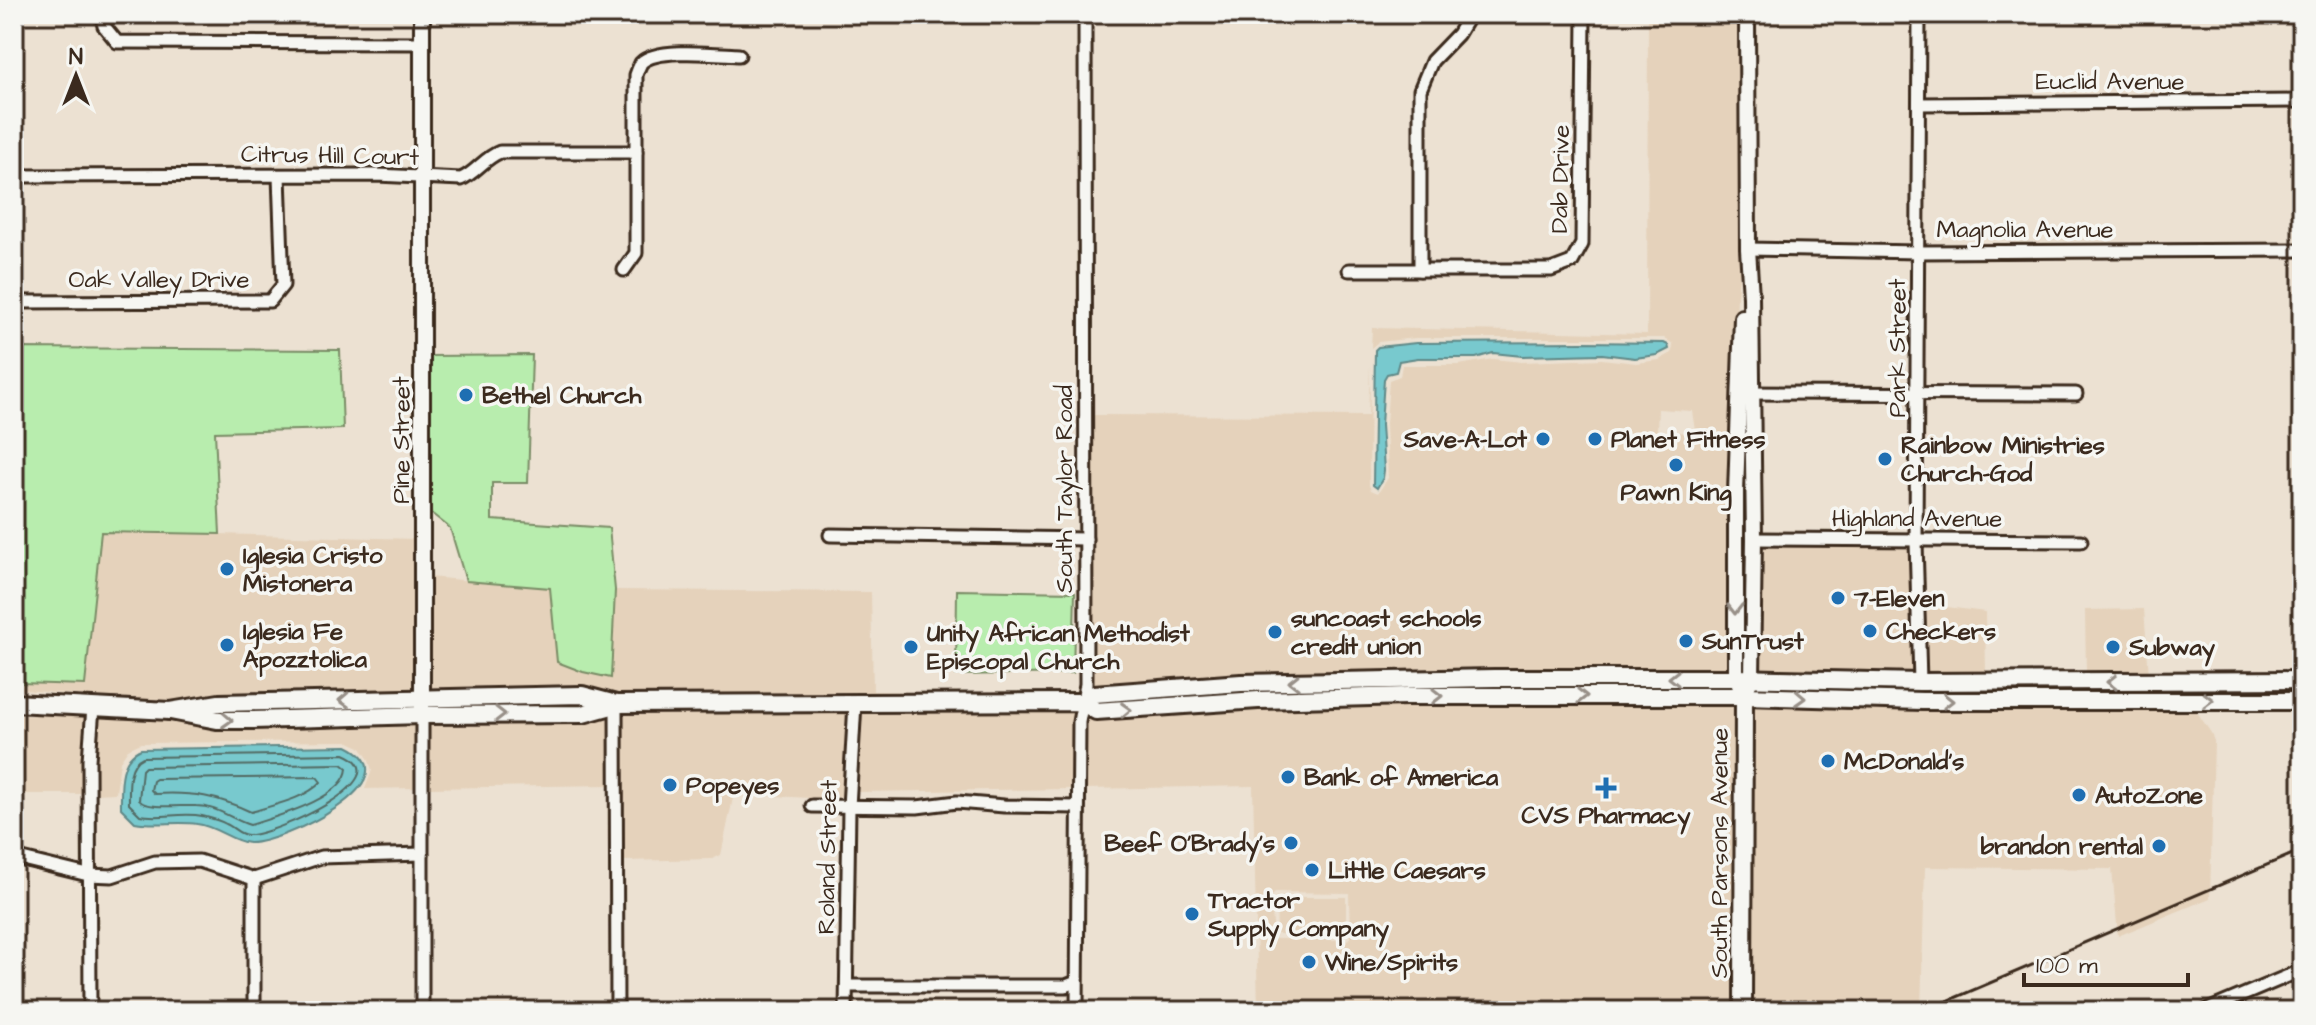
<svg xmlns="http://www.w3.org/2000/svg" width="2316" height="1025" font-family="'Architects Daughter',sans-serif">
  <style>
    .built { fill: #e5d2bb; fill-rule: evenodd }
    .green { fill: #b8edae; stroke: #7a8c66; stroke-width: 2 }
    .water { fill: #78c9ce; stroke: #608988; stroke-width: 2 }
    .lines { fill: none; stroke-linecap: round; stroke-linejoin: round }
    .shore { stroke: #536a64; stroke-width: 2 }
    .minor-casing { stroke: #3b2a1e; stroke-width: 17 }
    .tertiary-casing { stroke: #3b2a1e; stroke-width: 20 }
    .secondary-casing { stroke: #3b2a1e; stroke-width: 22 }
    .minor { stroke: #f6f6f2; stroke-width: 11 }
    .tertiary { stroke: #f6f6f2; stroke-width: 14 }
    .secondary { stroke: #f6f6f2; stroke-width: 16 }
    .rail { stroke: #3b2a1e; stroke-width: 3 }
    .oneway { stroke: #989088 }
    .poi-dot { fill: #1f6fb2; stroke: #f6f6f2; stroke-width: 3 }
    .labels { text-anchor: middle; stroke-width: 7; stroke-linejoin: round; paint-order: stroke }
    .street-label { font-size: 24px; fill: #3b2a1e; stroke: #f6f6f2 }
    .poi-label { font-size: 24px; font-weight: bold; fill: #3b2a1e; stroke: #f6f6f2; text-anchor: start }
  </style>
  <rect width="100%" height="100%" fill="#ece1d2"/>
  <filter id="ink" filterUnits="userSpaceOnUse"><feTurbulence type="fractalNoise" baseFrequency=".0125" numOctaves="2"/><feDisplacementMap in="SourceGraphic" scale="16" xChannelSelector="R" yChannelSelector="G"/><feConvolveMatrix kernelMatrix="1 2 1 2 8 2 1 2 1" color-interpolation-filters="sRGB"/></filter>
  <g filter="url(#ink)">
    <g class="built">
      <path d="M1648 14H1738L1742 109V249L1737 296 1730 498V671L1091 688 1092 415 1368 416 1370 365 1369 485 1371 490 1378 493 1388 478 1386 424 1389 380 1400 376 1402 365H1459L1493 359 1522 362 1602 359 1636 363 1659 360 1672 353 1673 344 1664 338H1416L1378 342 1371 348 1372 328 1647 334ZM1658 409 1692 411 1695 431 1691 433 1657 431Z"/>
      <path d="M101 531 417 539 416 691 170 704 14 689V622H19L85 685Z"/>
      <path d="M1759 546 1911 547 1914 676 1758 672Z"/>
      <path d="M429 577 550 588 557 662 611 677 615 590 871 592 873 691 1077 696 621 698 428 691Z"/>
      <path d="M1924 604 1985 612 1986 676H1925Z"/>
      <path d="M2144 609 2149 675H2086L2085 610Z"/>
      <path d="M1732 684 1735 690 1098 704 1095 700 1241 689 1373 686Z"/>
      <path d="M1755 684 2150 688V693L1922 694 1753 690Z"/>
      <path d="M1738 702 1737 1011H1258L1253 786 1084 789 1086 712 1370 703ZM1276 892 1349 893 1350 938 1347 940 1274 939 1271 897Z"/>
      <path d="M1749 703 2193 706 2211 733 2214 741 2210 898 2118 936 2112 869 1925 867 1921 1011H1749Z"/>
      <path d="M1075 709 1072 789 855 792 860 710Z"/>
      <path d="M849 710 844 796 826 799 742 794 733 798 721 855 712 859 623 861 622 711Z"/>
      <path d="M611 712V785L428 788V721Z"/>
      <path d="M87 713 83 794H14V716Z"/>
      <path d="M98 714 416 721V788L365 789 372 770 368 758 360 747 347 741 141 743 128 749 120 761 116 793 95 794Z"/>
      <path d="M1276 897H1346V934H1277Z"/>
    </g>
    <g class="green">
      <path d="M14 348 340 350 343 429 215 432 220 534 101 532 85 685 20 683 19 622H14Z"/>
      <path d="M532 355 528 483H492V520L609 528 615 590 611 678 583 672 557 662 550 588 466 581 450 528 431 513 429 356Z"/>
      <path d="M957 590 1075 592 1073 673 956 675Z"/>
    </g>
    <g class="water">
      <path d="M1583 342 1664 343 1668 345 1669 349 1657 355 1635 358 1602 354 1522 356 1493 353 1476 358H1418L1399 361 1396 372 1387 374 1384 379 1381 425 1384 470 1383 478 1377 488 1373 485 1375 350 1378 347 1416 343Z"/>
      <path d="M347 746C418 780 281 844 249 843 233 842 216 826 197 824 177 821 156 826 135 822L121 808C121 786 119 758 141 749Z"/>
    </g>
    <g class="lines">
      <g class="shore">
        <path d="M344 754C404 778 272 836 248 835 239 835 234 827 226 824 219 820 210 818 202 816 182 812 160 819 140 815L129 804C129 788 127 764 143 757Z"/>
        <path d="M342 764 347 768C346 798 275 817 250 825 232 820 218 806 196 806 182 805 147 810 139 800L142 770 145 767Z"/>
        <path d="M317 777 321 782C305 799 273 805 251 812 217 796 193 792 155 794L151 790 153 781 156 779Z"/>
      </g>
      <defs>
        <g id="minor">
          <path d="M101 14 104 26 117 42 422 43"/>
          <path d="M1919 14 1916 541 1920 682"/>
          <path d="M1919 104 2302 101"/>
          <path d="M14 176 377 175 461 179C476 173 484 158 500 152H636"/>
          <path d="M1748 249 1919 252 2302 250"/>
          <path d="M624 270 636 253V75C637 72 640 65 641 63 656 47 717 54 739 55"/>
          <path d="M1349 270H1551L1572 262 1582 244 1584 14"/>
          <path d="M1420 270V90L1432 61 1458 34 1470 14"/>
          <path d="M14 302 270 301 283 285 279 176"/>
          <path d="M1744 393 2076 394"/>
          <path d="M830 535 1086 539"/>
          <path d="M1754 539 2081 541"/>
          <path d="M616 704 617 1011"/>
          <path d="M422 715V1011"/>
          <path d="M812 806 917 807 957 802 1004 806 1078 807"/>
          <path d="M14 857 88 875 112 876 155 862 199 861 254 879 321 857 422 854"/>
          <path d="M254 879V999"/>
          <path d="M847 986H1066L1076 982"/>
          <path d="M90 1011 89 760 93 707"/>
          <path d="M846 1011 849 807 855 703"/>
          <path d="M1077 1011 1079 722 1086 684 1085 14"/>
          <path d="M2205 1011 2302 970"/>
        </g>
        <g id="tertiary">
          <path d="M422 14V710"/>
          <path d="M1740 687 1736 678V492L1742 317"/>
          <path d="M1747 688 1752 678 1754 539 1751 297 1748 249 1747 14"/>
        </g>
        <g id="secondary">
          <path d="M1082 702 1094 694 1241 683 1494 678H1736L1920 682 2302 680"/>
          <path d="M14 703 170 711 217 720H253L422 715 583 714 615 705"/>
          <path d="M170 711 219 703 582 695 616 704 1082 702 1096 711 1258 700 1407 696H1744L1922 701H2302"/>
          <path d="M1743 1011 1744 696"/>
        </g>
      </defs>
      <use href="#minor" class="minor-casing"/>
      <use href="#tertiary" class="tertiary-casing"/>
      <use href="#secondary" class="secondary-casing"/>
      <use href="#minor" class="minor"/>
      <use href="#tertiary" class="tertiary"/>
      <use href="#secondary" class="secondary"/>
      <path class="rail" d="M1924 1011 2302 850"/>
    </g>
    <defs><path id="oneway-chevron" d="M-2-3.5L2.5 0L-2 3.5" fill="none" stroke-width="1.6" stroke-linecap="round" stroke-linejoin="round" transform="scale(2)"/></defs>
    <g class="oneway">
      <use href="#oneway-chevron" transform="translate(1735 609) rotate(90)"/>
      <use href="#oneway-chevron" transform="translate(1674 678) rotate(180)"/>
      <use href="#oneway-chevron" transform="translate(1294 682) rotate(179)"/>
      <use href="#oneway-chevron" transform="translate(2112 682) rotate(180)"/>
      <use href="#oneway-chevron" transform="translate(1437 696)"/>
      <use href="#oneway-chevron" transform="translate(1582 696)"/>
      <use href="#oneway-chevron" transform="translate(1800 698) rotate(2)"/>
      <use href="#oneway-chevron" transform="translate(344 700) rotate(178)"/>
      <use href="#oneway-chevron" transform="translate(2208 700) rotate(1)"/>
      <use href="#oneway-chevron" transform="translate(1948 701)"/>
      <use href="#oneway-chevron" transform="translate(1126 710) rotate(-2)"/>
      <use href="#oneway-chevron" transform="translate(500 714)"/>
      <use href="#oneway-chevron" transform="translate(227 720) rotate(2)"/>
    </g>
  </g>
  <g class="poi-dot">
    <circle cx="466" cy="395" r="8"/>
    <circle cx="1543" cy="439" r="8"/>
    <circle cx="1595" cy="439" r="8"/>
    <circle cx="1885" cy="459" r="8"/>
    <circle cx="1676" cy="465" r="8"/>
    <circle cx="227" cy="569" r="8"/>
    <circle cx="1838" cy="598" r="8"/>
    <circle cx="1870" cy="631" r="8"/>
    <circle cx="1275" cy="632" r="8"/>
    <circle cx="1686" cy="641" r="8"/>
    <circle cx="227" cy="645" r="8"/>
    <circle cx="911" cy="647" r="8"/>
    <circle cx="2113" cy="647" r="8"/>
    <circle cx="1828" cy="761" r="8"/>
    <circle cx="1288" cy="777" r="8"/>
    <circle cx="670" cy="785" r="8"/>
    <path d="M1602 776h8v8h8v8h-8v8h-8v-8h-8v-8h8z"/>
    <circle cx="2079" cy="795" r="8"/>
    <circle cx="1291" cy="843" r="8"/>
    <circle cx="2159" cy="846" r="8"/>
    <circle cx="1312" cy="870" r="8"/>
    <circle cx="1192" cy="914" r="8"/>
    <circle cx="1309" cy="962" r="8"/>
  </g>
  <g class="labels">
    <g class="street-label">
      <text x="2110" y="89">Euclid Avenue</text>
      <text transform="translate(330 155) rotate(1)" y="8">Citrus Hill Court</text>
      <text transform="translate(1560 179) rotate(-89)" y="8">Dab Drive</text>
      <text x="2025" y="237">Magnolia Avenue</text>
      <text x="159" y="287">Oak Valley Drive</text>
      <text transform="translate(1897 348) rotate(-90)" y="8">Park Street</text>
      <text transform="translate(401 440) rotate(-90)" y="8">Pine Street</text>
      <text transform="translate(1064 489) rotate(-90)" y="8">South Taylor Road</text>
      <text x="1917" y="526">Highland Avenue</text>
      <text transform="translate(1719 853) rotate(-90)" y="8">South Parsons Avenue</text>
      <text transform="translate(827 857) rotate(-89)" y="8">Roland Street</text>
    </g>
    <g class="poi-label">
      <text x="482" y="403">Bethel Church</text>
      <text x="1527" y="447" text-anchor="end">Save-A-Lot</text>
      <text x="1611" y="447">Planet Fitness</text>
      <text x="1901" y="453">Rainbow Ministries<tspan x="1901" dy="28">Church-God</tspan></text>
      <text x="1676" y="500" text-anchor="middle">Pawn King</text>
      <text x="243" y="563">Iglesia Cristo<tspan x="243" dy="28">Mistonera</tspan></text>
      <text x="1854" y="606">7-Eleven</text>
      <text x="1291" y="626">suncoast schools<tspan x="1291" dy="28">credit union</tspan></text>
      <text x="243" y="639">Iglesia Fe<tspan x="243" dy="28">Apozztolica</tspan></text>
      <text x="1886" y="639">Checkers</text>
      <text x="927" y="641">Unity African Methodist<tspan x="927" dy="28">Episcopal Church</tspan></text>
      <text x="1702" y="649">SunTrust</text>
      <text x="2129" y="655">Subway</text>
      <text x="1844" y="769">McDonald's</text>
      <text x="1304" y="785">Bank of America</text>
      <text x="686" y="793">Popeyes</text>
      <text x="2095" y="803">AutoZone</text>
      <text x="1606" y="823" text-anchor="middle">CVS Pharmacy</text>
      <text x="1275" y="851" text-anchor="end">Beef O'Brady's</text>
      <text x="2143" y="854" text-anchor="end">brandon rental</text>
      <text x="1328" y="878">Little Caesars</text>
      <text x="1208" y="908">Tractor<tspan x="1208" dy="28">Supply Company</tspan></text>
      <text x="1325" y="970">Wine/Spirits</text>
    </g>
  </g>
  <rect width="2316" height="1025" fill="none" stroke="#f6f6f2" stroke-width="48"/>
  <rect x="24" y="24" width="2268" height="977" fill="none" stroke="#3b2a1e" stroke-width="3" filter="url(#ink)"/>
  <g transform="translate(76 76)" stroke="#f6f6f2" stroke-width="6" paint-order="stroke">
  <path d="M0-6L14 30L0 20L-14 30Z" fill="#3b2a1e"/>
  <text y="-12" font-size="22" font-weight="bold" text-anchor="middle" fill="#3b2a1e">N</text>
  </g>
  <path d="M2024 973v12h164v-12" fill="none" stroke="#3b2a1e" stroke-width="4"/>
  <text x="2036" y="973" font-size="24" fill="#3b2a1e" stroke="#f6f6f2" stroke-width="6" paint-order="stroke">100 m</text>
</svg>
